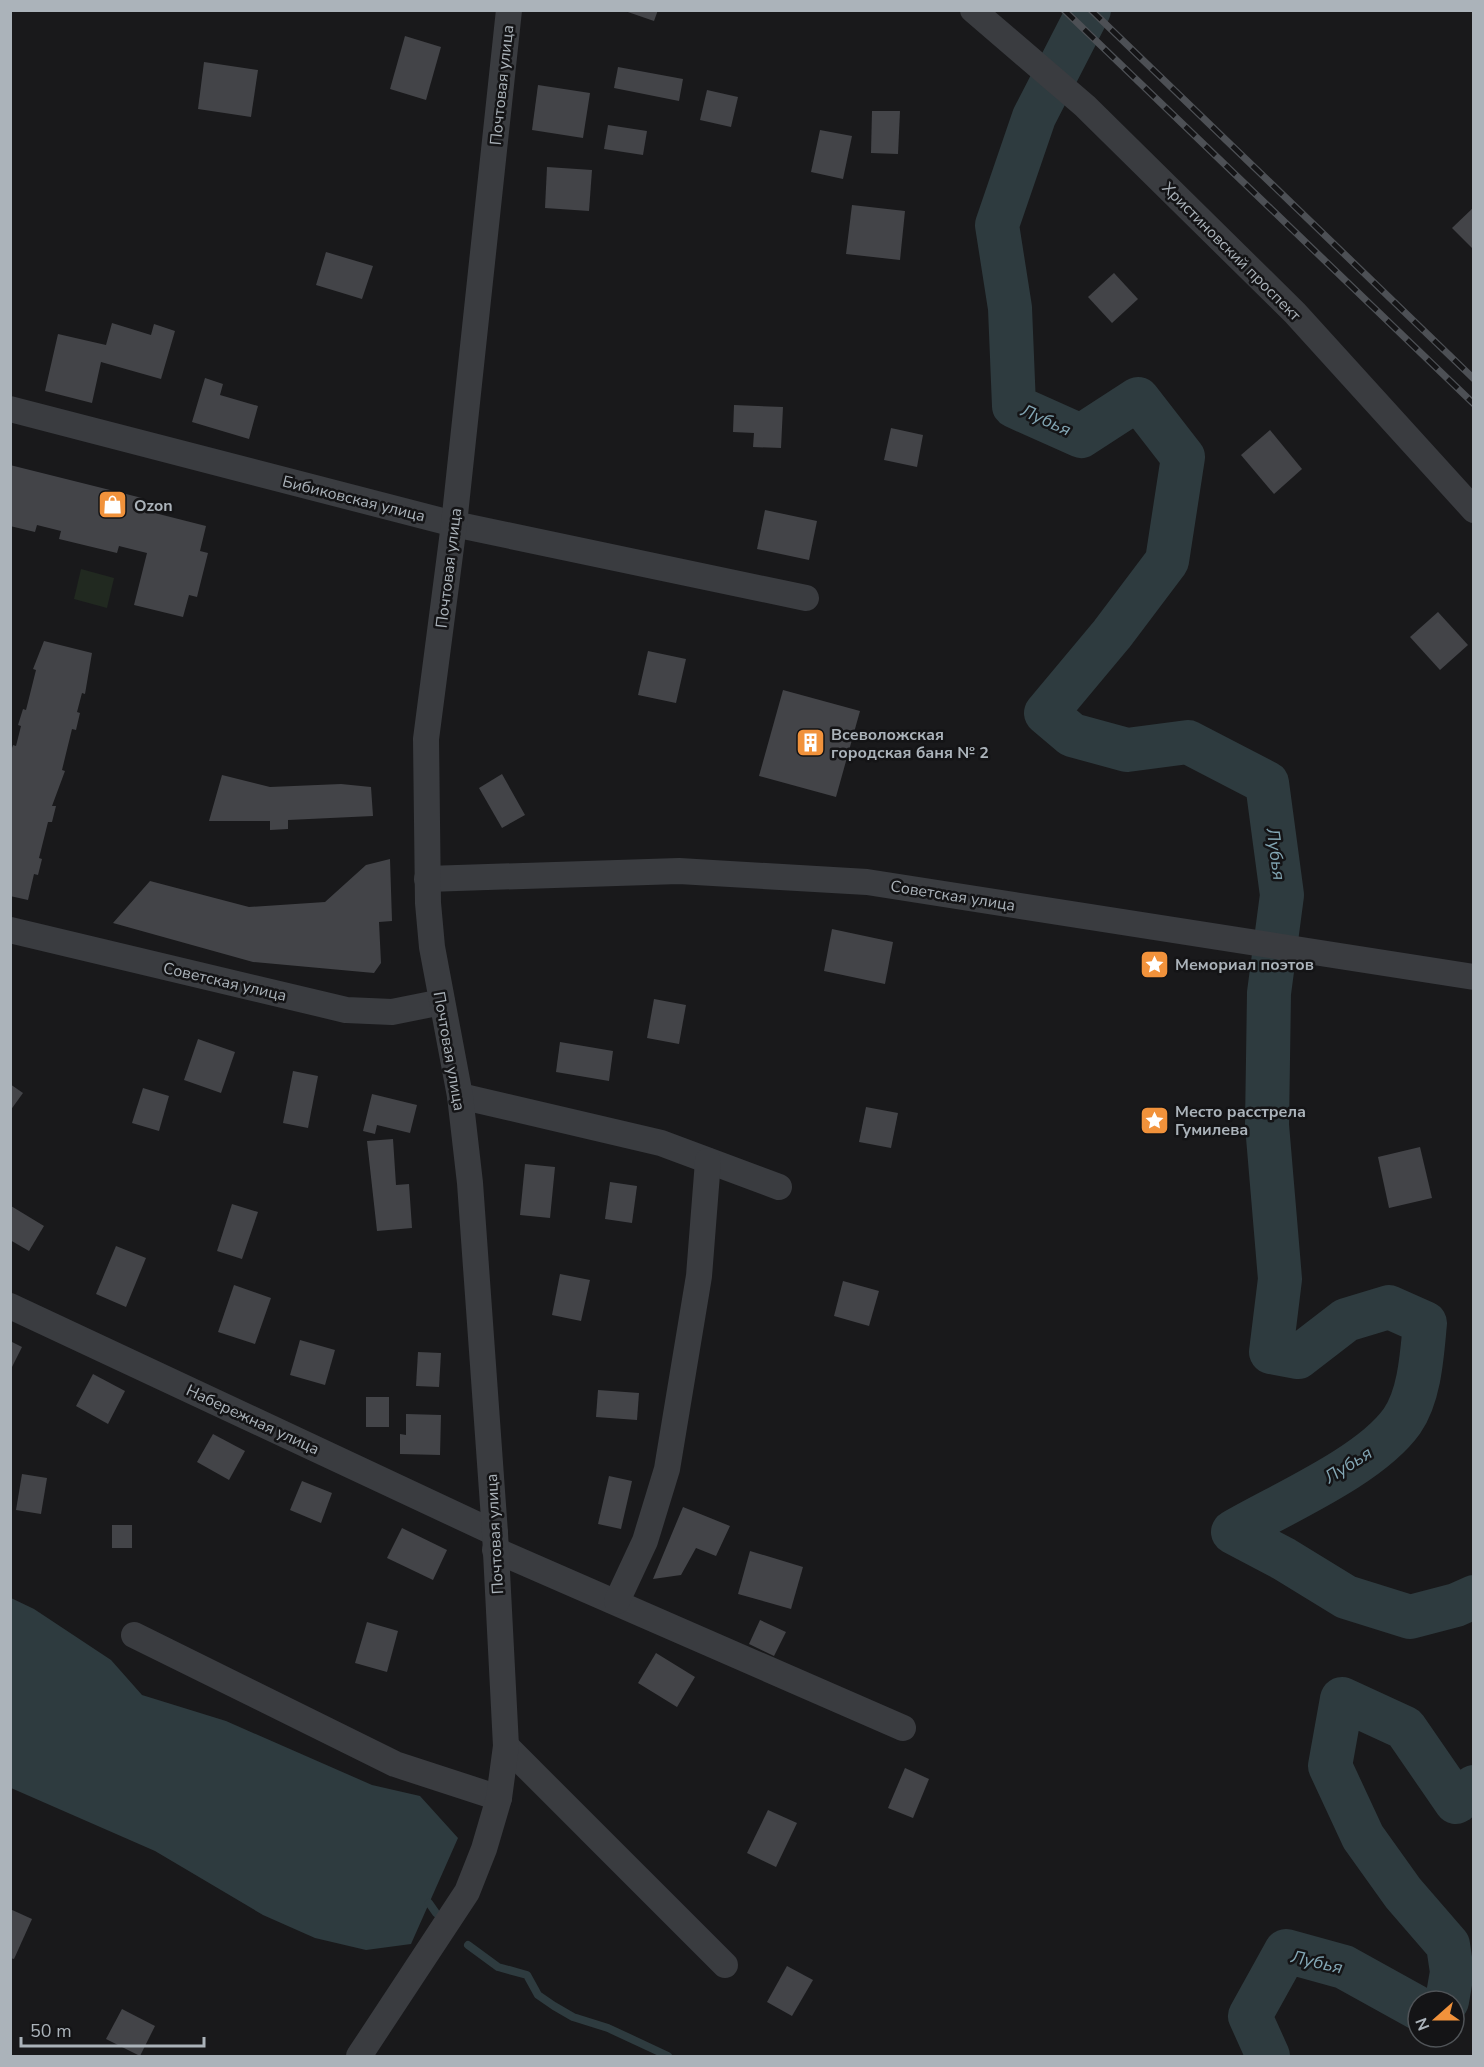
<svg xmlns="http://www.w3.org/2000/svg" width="1484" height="2067" font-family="'Nunito Sans',sans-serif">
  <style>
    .green { fill: #212920 }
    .water { fill: #2e3b3f }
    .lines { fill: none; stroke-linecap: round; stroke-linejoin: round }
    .stream { stroke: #2e3b3f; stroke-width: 8 }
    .river { stroke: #2e3b3f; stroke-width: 44 }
    .building { fill: #434448 }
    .minor { stroke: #3a3c40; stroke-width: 26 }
    .rail-casing { stroke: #4d5055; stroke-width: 7 }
    .rail { stroke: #141416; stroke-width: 4.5; stroke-dasharray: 14; stroke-linecap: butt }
    .labels { text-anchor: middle; stroke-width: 5; stroke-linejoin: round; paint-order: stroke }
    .street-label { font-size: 16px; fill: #abb3ba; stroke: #141416 }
    .poi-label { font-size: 16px; font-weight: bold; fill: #abb3ba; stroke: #141416; text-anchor: start }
    .water-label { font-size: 18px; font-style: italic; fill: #83a7b5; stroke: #141416 }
  </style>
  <rect width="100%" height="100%" fill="#19191b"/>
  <path class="green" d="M81 569 114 578 107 608 74 599Z"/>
  <path class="water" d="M11 1598 34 1609 111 1660 142 1695 226 1721 372 1785 420 1796 458 1838 411 1944 366 1950 315 1938 263 1915 155 1851 11 1788Z"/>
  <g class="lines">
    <g class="stream">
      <path d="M429 1903 436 1913"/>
      <path d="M468 1945 498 1967 527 1975 538 1995 554 2006 573 2017 608 2028 668 2056"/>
    </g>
    <g class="river">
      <path d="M1089 10 1034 117 997 225 1010 308 1014 406 1081 436 1138 399 1183 457 1167 561 1112 634 1046 713 1072 735 1127 750 1188 742 1267 783 1282 895 1269 993 1267 1125 1280 1279 1271 1352 1298 1357 1346 1320 1389 1307 1425 1323C1422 1354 1420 1395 1402 1421 1370 1466 1283 1503 1233 1532L1284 1559 1346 1597 1410 1617 1456 1605 1474 1597"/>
      <path d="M1447 2001 1452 1972 1448 1945 1403 1893 1363 1837 1330 1766 1342 1699 1405 1728 1456 1802 1474 1787"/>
      <path d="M1268 2056 1250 2016 1286 1951 1344 1967 1418 2008"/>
    </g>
  </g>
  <g class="building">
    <path d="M622 10H658L654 21Z"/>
    <path d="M405 36 441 47 426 100 390 89Z"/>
    <path d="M204 62 258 70 251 117 198 109Z"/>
    <path d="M618 67 683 79 679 101 614 88Z"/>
    <path d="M538 85 590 93 583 138 532 130Z"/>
    <path d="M707 90 738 97 731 127 700 120Z"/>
    <path d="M872 111H900L898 154 871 153Z"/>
    <path d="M608 125 647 131 643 155 604 149Z"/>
    <path d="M820 130 852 136 843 179 811 172Z"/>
    <path d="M547 167 592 170 589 211 545 208Z"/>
    <path d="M852 205 905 211 900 260 846 254Z"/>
    <path d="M1474 207V250L1452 228Z"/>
    <path d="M326 252 373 266 362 299 316 285Z"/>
    <path d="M1114 273 1138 299 1112 323 1088 297Z"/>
    <path d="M112 323 151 335 154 324 175 331 161 379 101 362 92 403 45 391 58 334 106 345Z"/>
    <path d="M205 378 223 384 220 395 258 406 249 439 192 422Z"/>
    <path d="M734 405 783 407 781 448 753 447 754 433 733 432Z"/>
    <path d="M891 428 923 435 917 467 884 460Z"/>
    <path d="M1270 430 1302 469 1274 494 1241 455Z"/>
    <path d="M10 465 142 498 139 509 206 526 200 551 208 553 197 597 189 595 183 617 134 605 147 553 119 546 117 553 59 539 61 531 37 525 35 532 10 526Z"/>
    <path d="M765 510 817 521 809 560 757 549Z"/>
    <path d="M1438 612 1468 645 1440 670 1410 637Z"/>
    <path d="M44 641 92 653 85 694 82 693 77 712 80 713 76 730 72 729 62 770 65 771 52 806H56L52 822H48L39 858 42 859 38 875 34 874 28 900 10 896V754L13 745 16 746 21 726 18 725 23 709 26 710 36 670 33 669Z"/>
    <path d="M648 651 686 659 676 703 638 695Z"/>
    <path d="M783 690 860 711 836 797 759 776Z"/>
    <path d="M502 774 525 815 502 828 479 788Z"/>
    <path d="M222 775 270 787 341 784 371 787 373 816 288 820V829L270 830V821H209Z"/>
    <path d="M390 859 392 921 379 922 381 963 374 973 253 962 113 923 150 881 249 907 325 902 366 865Z"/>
    <path d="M832 929 893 942 885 984 824 971Z"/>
    <path d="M654 999 686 1005 679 1044 647 1038Z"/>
    <path d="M198 1039 235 1052 221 1093 184 1080Z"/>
    <path d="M560 1042 613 1051 609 1081 556 1072Z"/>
    <path d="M293 1071 318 1076 308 1128 283 1123Z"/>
    <path d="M10 1084 23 1093 10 1111Z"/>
    <path d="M143 1088 169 1096 159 1131 132 1123Z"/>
    <path d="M372 1094 417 1105 410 1133 377 1125 375 1134 363 1131Z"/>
    <path d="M866 1107 898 1113 891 1148 859 1142Z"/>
    <path d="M393 1139 396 1185 409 1184 412 1228 377 1231 367 1141Z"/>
    <path d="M1420 1147 1432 1198 1389 1208 1378 1157Z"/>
    <path d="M525 1164 555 1167 550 1218 520 1215Z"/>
    <path d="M610 1182 637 1186 632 1223 605 1219Z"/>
    <path d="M232 1204 258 1212 242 1259 217 1251Z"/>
    <path d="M11 1206 44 1226 29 1251 10 1240Z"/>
    <path d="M116 1246 146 1258 126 1307 96 1294Z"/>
    <path d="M560 1274 590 1280 581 1321 552 1315Z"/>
    <path d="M843 1281 879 1291 869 1326 834 1316Z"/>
    <path d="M234 1285 271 1298 255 1344 218 1332Z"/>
    <path d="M300 1340 335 1350 325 1385 290 1375Z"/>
    <path d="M10 1341 22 1347 10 1371Z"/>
    <path d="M418 1352 441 1353 439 1387 416 1386Z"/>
    <path d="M93 1374 125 1391 108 1424 76 1406Z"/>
    <path d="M598 1390 639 1393 637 1420 596 1417Z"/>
    <rect x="366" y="1397" width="23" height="30"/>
    <path d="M406 1414 441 1415 440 1455 400 1454V1434L406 1435Z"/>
    <path d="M213 1434 245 1451 229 1480 197 1462Z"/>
    <path d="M22 1474 47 1478 41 1514 16 1510Z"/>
    <path d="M609 1476 632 1481 621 1529 598 1524Z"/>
    <path d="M302 1481 332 1493 321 1523 290 1510Z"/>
    <path d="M683 1507 730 1526 716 1556 696 1548 681 1575 653 1579Z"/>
    <rect x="112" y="1525" width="20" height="23"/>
    <path d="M402 1528 447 1550 433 1580 387 1558Z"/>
    <path d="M750 1551 803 1567 791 1609 738 1594Z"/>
    <path d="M760 1620 786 1632 774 1656 749 1644Z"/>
    <path d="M367 1622 398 1631 387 1672 355 1663Z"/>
    <path d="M656 1653 695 1677 677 1707 638 1683Z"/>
    <path d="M905 1768 929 1779 913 1818 888 1808Z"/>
    <path d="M768 1810 797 1823 776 1867 747 1853Z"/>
    <path d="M10 1909 32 1919 14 1959 10 1958Z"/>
    <path d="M787 1966 813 1980 792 2016 767 2002Z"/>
    <path d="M122 2009 155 2026 140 2056 106 2039Z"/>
  </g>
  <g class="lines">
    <g class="minor">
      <path d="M973 10 1085 106 1295 313 1474 510"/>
      <path d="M10 409 454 524 806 598"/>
      <path d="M427 879 679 871 867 882 1474 977"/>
      <path d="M10 930 346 1010 392 1012 442 1002"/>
      <path d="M460 1096 661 1143 779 1187"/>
      <path d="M10 1306 495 1533"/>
      <path d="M495 1550 903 1728"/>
      <path d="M617 1601 645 1541 667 1469 699 1276 708 1161"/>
      <path d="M134 1635 395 1764 499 1798"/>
      <path d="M506 1746 725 1965"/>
      <path d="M359 2056 467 1892 484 1849 499 1798 506 1746 495 1533 470 1183 460 1096 432 947 428 903 426 739 454 524 509 10"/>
    </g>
    <defs>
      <g id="rail">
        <path d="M1064 10 1474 404"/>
        <path d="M1091 10 1474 379"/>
      </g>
    </defs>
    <use href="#rail" class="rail-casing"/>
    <use href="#rail" class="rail"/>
  </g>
  <defs>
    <symbol id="shop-square" viewBox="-11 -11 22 22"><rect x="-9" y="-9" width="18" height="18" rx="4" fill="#f1923b" stroke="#141416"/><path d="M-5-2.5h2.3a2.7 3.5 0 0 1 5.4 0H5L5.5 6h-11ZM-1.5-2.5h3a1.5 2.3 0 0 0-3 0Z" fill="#fff"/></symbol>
    <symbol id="building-square" viewBox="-11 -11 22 22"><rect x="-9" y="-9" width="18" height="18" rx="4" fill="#f1923b" stroke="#141416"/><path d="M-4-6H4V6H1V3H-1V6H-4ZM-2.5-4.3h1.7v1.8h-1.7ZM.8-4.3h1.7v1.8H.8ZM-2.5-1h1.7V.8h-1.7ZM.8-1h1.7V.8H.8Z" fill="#fff"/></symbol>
    <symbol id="sight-square" viewBox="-11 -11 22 22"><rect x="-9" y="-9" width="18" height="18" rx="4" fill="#f1923b" stroke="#141416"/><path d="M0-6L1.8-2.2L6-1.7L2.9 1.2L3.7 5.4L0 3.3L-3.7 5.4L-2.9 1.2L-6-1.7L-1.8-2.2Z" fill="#fff"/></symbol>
  </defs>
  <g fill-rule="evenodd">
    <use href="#shop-square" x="96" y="488" width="33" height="33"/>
    <use href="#building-square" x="794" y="726" width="33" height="33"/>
    <use href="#sight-square" x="1138" y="948" width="33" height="33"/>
    <use href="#sight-square" x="1138" y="1104" width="33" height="33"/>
  </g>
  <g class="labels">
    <g class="street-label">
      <text transform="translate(501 85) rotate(-84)" y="6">Почтовая улица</text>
      <text transform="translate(1232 251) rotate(45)" y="6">Христиновский проспект</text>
      <text transform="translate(354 498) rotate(14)" y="6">Бибиковская улица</text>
      <text transform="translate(448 568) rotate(-83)" y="6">Почтовая улица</text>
      <text transform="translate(953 895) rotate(9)" y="6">Советская улица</text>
      <text transform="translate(225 981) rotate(13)" y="6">Советская улица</text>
      <text transform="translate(450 1051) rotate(80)" y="6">Почтовая улица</text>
      <text transform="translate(253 1419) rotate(25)" y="6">Набережная улица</text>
      <text transform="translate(494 1534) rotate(-93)" y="6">Почтовая улица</text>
    </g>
    <g class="poi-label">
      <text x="134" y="511">Ozon</text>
      <text x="831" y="740">Всеволожская<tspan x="831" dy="18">городская баня № 2</tspan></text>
      <text x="1175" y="970">Мемориал поэтов</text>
      <text x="1175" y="1117">Место расстрела<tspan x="1175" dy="18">Гумилева</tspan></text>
    </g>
    <g class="water-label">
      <text transform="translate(1046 420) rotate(24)" y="6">Лубья</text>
      <text transform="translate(1276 854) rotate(82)" y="6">Лубья</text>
      <text transform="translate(1348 1465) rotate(-32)" y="6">Лубья</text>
      <text transform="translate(1317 1962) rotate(13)" y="6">Лубья</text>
    </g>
  </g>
  <rect width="1484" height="2067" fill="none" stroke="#abb3ba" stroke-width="24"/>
  <g transform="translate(1436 2019) rotate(249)"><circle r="28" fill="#141416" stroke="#505458" stroke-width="1.5"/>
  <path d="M0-4.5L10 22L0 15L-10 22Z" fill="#f1923b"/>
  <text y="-9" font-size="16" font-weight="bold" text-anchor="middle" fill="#abb3ba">N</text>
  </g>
  <path d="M21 2037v9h183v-9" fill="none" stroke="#abb3ba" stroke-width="3"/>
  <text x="30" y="2037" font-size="18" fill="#abb3ba" stroke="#141416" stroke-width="4.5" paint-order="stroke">50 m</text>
</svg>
